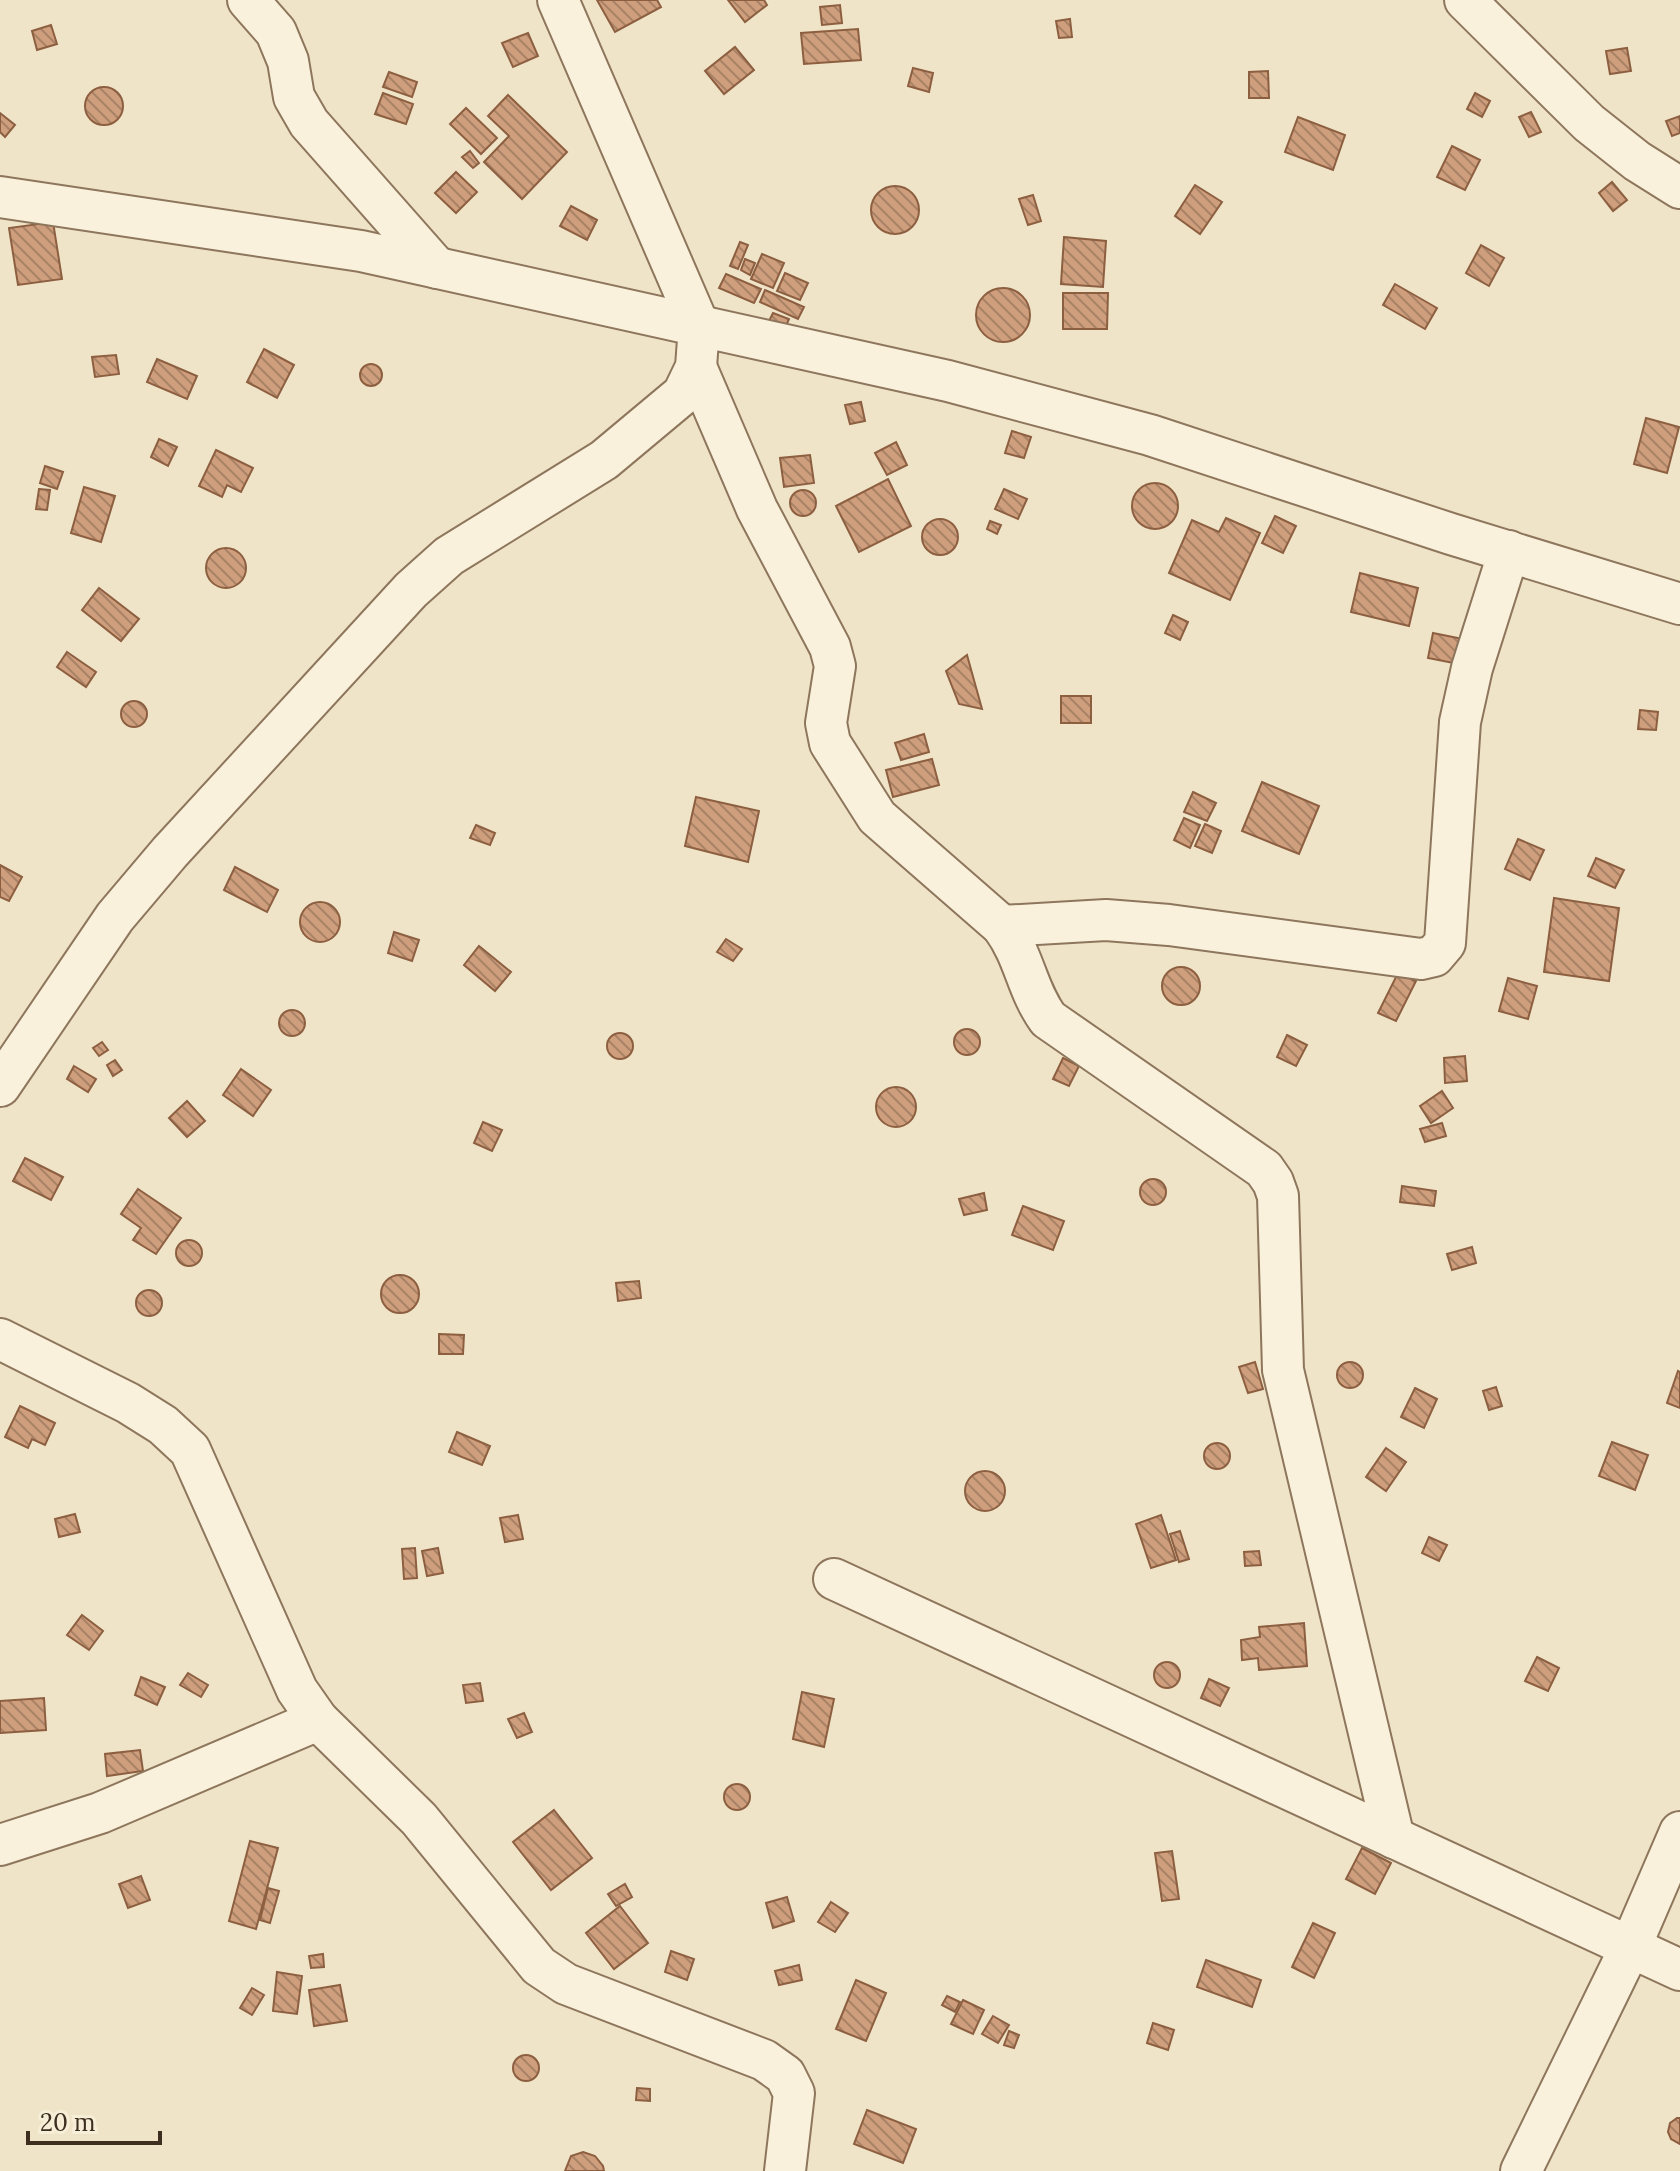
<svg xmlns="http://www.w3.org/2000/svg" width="1680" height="2171" font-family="Lora,serif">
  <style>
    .building { fill: url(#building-back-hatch); stroke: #8d5f41; stroke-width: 2 }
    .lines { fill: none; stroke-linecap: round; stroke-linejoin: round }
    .minor-casing { stroke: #8d765c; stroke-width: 44 }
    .minor { stroke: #faf1dc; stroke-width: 40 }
  </style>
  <defs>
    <pattern id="building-back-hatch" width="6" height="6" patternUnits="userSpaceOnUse" patternTransform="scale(2)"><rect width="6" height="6" fill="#cf9f7d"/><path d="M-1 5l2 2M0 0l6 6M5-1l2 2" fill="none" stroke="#a98266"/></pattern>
  </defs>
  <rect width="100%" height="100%" fill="#f0e4c8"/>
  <g class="building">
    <path d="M597 0H657L661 7 615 32Z"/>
    <path d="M728 0H764L767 5 745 22Z"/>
    <path d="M840 5 842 23 822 25 820 7Z"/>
    <path d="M1070 19 1072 37 1059 38 1056 21Z"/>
    <path d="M51 25 57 44 37 50 32 31Z"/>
    <path d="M858 29 861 60 804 64 801 33Z"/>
    <path d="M528 33 538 56 513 67 502 43Z"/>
    <path d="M735 47 754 70 724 94 705 71Z"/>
    <path d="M1627 48 1631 71 1610 74 1606 51Z"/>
    <path d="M913 68 933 73 929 92 908 86Z"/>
    <path d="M1268 71 1269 98H1249V72Z"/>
    <path d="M389 72 417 82 412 97 383 87Z"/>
    <circle cx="104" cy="106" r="19"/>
    <path d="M383 93 413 104 406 124 375 114Z"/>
    <path d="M1475 93 1490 101 1482 117 1467 109Z"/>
    <path d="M508 95 567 152 522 199 484 162 509 136 488 116Z"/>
    <path d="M466 108 497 138 481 154 450 124Z"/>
    <path d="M1531 112 1541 132 1529 137 1519 117Z"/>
    <path d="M0 113 15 125 5 137 0 132Z"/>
    <path d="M1680 116V133L1672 136 1666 121Z"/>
    <path d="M1298 117 1345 135 1333 170 1285 152Z"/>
    <path d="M1452 146 1480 160 1465 190 1437 177Z"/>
    <path d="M470 151 479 163 473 168 462 157Z"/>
    <path d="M456 172 477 192 456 213 435 193Z"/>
    <path d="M1612 182 1627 200 1613 211 1599 193Z"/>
    <path d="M1195 185 1222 202 1200 234 1175 216Z"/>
    <circle cx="895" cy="210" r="24"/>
    <path d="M1033 195 1041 221 1028 225 1019 199Z"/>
    <path d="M571 206 597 220 587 240 560 226Z"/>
    <path d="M53 222 62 279 18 285 9 228Z"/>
    <path d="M1064 237 1106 241 1103 287 1061 284Z"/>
    <path d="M740 242 748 245 738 269 730 266Z"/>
    <path d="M1481 245 1504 258 1489 286 1466 273Z"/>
    <path d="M762 254 784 263 773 288 751 279Z"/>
    <path d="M745 259 755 263 750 275 741 270Z"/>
    <path d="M785 273 808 283 800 300 777 291Z"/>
    <path d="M726 274 761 289 754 303 719 288Z"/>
    <path d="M1395 284 1437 308 1425 329 1383 305Z"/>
    <circle cx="1003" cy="315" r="27"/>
    <path d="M765 290 804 307 798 319 760 302Z"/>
    <path d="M1063 293H1108L1107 329H1063Z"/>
    <path d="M773 313 789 319 783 333 767 325Z"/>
    <path d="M264 349 294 365 277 398 247 382Z"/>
    <path d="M116 355 119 374 95 377 92 357Z"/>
    <path d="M157 359 197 376 187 399 147 382Z"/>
    <circle cx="371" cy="375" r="11"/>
    <path d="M861 402 865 421 850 424 845 405Z"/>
    <path d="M1646 418 1679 427 1667 473 1634 464Z"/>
    <path d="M1012 431 1031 437 1024 458 1005 453Z"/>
    <path d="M159 439 177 447 168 466 151 457Z"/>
    <path d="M896 442 907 465 887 475 875 453Z"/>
    <path d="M216 450 253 468 241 492 227 485 222 497 199 486Z"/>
    <path d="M810 455 814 483 784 487 780 458Z"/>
    <path d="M45 466 63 472 57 489 40 483Z"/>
    <path d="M888 479 911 526 859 552 836 506Z"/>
    <circle cx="1155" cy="506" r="23"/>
    <path d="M84 487 115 496 101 542 71 533Z"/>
    <path d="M39 489 50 490 47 510 36 509Z"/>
    <path d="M1004 489 1027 499 1018 519 995 509Z"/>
    <circle cx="803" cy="503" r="13"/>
    <path d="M1275 516 1296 526 1283 553 1262 543Z"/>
    <path d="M1226 518 1260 533 1230 600 1169 573 1192 520 1219 532Z"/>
    <circle cx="940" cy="537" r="18"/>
    <path d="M990 521 1001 525 997 534 987 529Z"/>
    <circle cx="226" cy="568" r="20"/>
    <path d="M1360 573 1418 588 1409 626 1351 612Z"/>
    <path d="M99 588 139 619 121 641 82 610Z"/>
    <path d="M1173 615 1188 622 1180 640 1165 633Z"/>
    <path d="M1433 633 1468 640 1464 665 1428 658Z"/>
    <path d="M67 652 96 672 86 687 57 667Z"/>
    <path d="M967 655 982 709 959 704 946 671Z"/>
    <rect x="1061" y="696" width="30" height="27"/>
    <circle cx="134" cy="714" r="13"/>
    <path d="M1640 710 1658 712 1656 730 1638 729Z"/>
    <path d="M924 734 929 752 901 760 895 743Z"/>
    <path d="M932 759 939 785 893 797 886 770Z"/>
    <path d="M1262 782 1319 806 1299 854 1242 831Z"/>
    <path d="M1193 792 1216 803 1207 821 1184 812Z"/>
    <path d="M696 797 759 811 748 862 685 846Z"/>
    <path d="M1184 818 1200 825 1190 848 1174 840Z"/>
    <path d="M1205 824 1221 831 1212 853 1195 846Z"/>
    <path d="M476 825 495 833 490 845 470 838Z"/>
    <path d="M1518 839 1544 850 1530 880 1505 869Z"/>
    <path d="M1596 858 1624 870 1615 888 1588 876Z"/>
    <path d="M0 865 22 877 9 901 0 897Z"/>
    <path d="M235 867 278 890 267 912 224 890Z"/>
    <path d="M1554 898 1619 908 1609 981 1544 972Z"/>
    <circle cx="320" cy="922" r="20"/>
    <path d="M394 932 419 940 412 961 388 953Z"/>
    <path d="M726 939 742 949 733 961 717 952Z"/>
    <path d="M479 946 511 972 495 991 464 965Z"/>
    <circle cx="1181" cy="986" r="19"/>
    <path d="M1398 973 1416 981 1396 1021 1378 1013Z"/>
    <path d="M1508 978 1537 986 1528 1019 1499 1011Z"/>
    <circle cx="292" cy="1023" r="13"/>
    <circle cx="967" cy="1042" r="13"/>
    <circle cx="620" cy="1046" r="13"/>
    <path d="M1287 1035 1307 1045 1296 1066 1277 1057Z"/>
    <path d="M102 1042 108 1050 99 1056 93 1048Z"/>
    <path d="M1465 1056 1467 1081 1445 1083 1444 1058Z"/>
    <path d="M1063 1058 1079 1066 1069 1086 1053 1079Z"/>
    <path d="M115 1060 122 1070 113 1076 107 1065Z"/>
    <path d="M74 1066 96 1079 88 1092 67 1079Z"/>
    <path d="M241 1069 271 1090 253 1116 223 1095Z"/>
    <circle cx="896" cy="1107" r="20"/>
    <path d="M1442 1091 1453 1108 1431 1123 1420 1106Z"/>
    <path d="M187 1101 205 1121 187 1137 169 1118Z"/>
    <path d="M483 1122 502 1130 492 1151 474 1143Z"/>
    <path d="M1442 1123 1446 1136 1425 1142 1420 1129Z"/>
    <path d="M25 1158 63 1177 51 1200 13 1181Z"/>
    <circle cx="1153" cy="1192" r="13"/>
    <path d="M1402 1186 1436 1191 1434 1206 1400 1202Z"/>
    <path d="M138 1189 181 1218 156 1254 133 1240 141 1228 121 1214Z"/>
    <path d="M984 1193 987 1210 964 1215 959 1199Z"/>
    <path d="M1023 1206 1064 1221 1053 1250 1012 1235Z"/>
    <circle cx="189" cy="1253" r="13"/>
    <path d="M1472 1247 1476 1263 1452 1270 1447 1254Z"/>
    <circle cx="400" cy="1294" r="19"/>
    <path d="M639 1281 641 1298 618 1301 616 1283Z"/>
    <circle cx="149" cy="1303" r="13"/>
    <path d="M439 1334 464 1335 463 1354H439Z"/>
    <path d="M1255 1362 1263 1389 1248 1393 1239 1367Z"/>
    <circle cx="1350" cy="1375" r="13"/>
    <path d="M1678 1371 1680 1372V1408L1667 1403Z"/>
    <path d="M1496 1387 1502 1406 1489 1410 1483 1391Z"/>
    <path d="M1415 1388 1437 1399 1424 1428 1401 1417Z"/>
    <path d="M20 1406 55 1423 45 1445 32 1439 28 1448 5 1437Z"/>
    <path d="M457 1432 490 1446 482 1465 449 1452Z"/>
    <path d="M1612 1442 1648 1455 1635 1490 1599 1476Z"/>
    <circle cx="1217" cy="1456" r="13"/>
    <path d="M1386 1448 1406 1462 1386 1491 1366 1477Z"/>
    <circle cx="985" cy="1491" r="20"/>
    <path d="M75 1514 80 1532 59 1537 55 1519Z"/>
    <path d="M518 1515 523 1539 505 1542 500 1518Z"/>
    <path d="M1161 1515 1176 1560 1151 1568 1136 1524Z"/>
    <path d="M1180 1531 1189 1559 1179 1562 1170 1534Z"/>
    <path d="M1429 1537 1447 1545 1439 1561 1422 1553Z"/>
    <path d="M415 1548 417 1578 404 1579 402 1549Z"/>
    <path d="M438 1548 443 1573 427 1576 422 1551Z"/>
    <path d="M1259 1551 1261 1565 1245 1566 1244 1552Z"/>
    <path d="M82 1615 103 1631 89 1650 67 1635Z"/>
    <path d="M1304 1623 1307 1666 1259 1670 1258 1658 1242 1660 1241 1640 1260 1637 1259 1627Z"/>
    <path d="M1537 1657 1559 1668 1548 1691 1525 1681Z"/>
    <circle cx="1167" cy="1675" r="13"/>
    <path d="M188 1673 208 1685 201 1697 180 1685Z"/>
    <path d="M141 1677 165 1687 157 1705 135 1695Z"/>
    <path d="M1209 1679 1229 1688 1220 1706 1201 1698Z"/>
    <path d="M480 1683 483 1701 466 1703 463 1685Z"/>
    <path d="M802 1692 834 1699 824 1747 793 1739Z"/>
    <path d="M44 1698 46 1730 0 1733V1701Z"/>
    <path d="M524 1713 532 1732 517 1738 508 1719Z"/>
    <path d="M140 1750 143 1771 107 1776 105 1754Z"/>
    <circle cx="737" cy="1797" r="13"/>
    <path d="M554 1810 592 1858 551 1890 513 1842Z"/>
    <path d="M250 1841 278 1848 256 1929 229 1921Z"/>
    <path d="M1362 1848 1391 1863 1375 1894 1346 1879Z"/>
    <path d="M1172 1851 1179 1899 1162 1901 1155 1853Z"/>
    <path d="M141 1876 150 1900 128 1908 119 1884Z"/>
    <path d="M625 1884 632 1897 616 1906 608 1894Z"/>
    <path d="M268 1888 279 1891 270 1923 260 1920Z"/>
    <path d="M787 1897 794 1921 773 1928 766 1903Z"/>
    <path d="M831 1902 848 1913 835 1932 818 1922Z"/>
    <path d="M620 1906 648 1943 614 1969 586 1933Z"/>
    <path d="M1313 1923 1335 1933 1314 1978 1292 1967Z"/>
    <path d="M671 1951 694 1959 687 1980 665 1972Z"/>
    <path d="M323 1954 324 1967 311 1968 309 1956Z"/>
    <path d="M1206 1960 1261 1980 1252 2007 1197 1987Z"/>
    <path d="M799 1965 802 1980 779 1985 775 1971Z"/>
    <path d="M277 1972 302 1976 297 2014 273 2011Z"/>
    <path d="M856 1980 886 1993 866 2041 836 2029Z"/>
    <path d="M340 1985 347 2021 314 2026 309 1990Z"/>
    <path d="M252 1988 264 1995 252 2015 240 2008Z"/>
    <path d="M947 1996 960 2002 955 2012 942 2005Z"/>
    <path d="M963 2000 984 2010 973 2034 951 2024Z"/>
    <path d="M993 2016 1009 2025 998 2043 982 2034Z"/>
    <path d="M1153 2023 1174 2030 1168 2050 1147 2043Z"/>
    <path d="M1009 2031 1019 2035 1014 2048 1004 2045Z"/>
    <circle cx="526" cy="2068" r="13"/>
    <path d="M637 2088 650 2089V2101L636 2100Z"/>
    <path d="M867 2110 916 2129 903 2163 854 2144Z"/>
    <path d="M1677 2118H1680V2144L1671 2139 1668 2132 1670 2123Z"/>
    <path d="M583 2152 595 2156 603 2166 604 2171H565L571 2156Z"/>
  </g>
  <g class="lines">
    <defs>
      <g id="minor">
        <path d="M248 0 276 32 288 61 294 97 309 123 437 268"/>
        <path d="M1465 0 1589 123 1637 161 1680 188"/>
        <path d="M0 197 361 251 948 381 1150 435 1451 534 1680 604"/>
        <path d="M696 367 757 509 830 647 835 666 826 723 830 743 877 817 1002 926C1025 957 1026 988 1048 1019L1264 1169 1273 1182 1278 1196 1283 1370 1394 1838"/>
        <path d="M1002 926 1106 920 1169 925 1421 959 1434 956 1445 943 1460 722 1472 668 1509 551"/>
        <path d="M0 1086 115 917 170 852 411 590 449 556 604 460 683 394 696 367 699 326 558 0"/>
        <path d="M0 1339 128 1403 163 1425 190 1450 297 1690 318 1720 419 1819 539 1966 566 1984 764 2060 785 2075 794 2093 785 2171"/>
        <path d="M834 1579 1680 1970"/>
        <path d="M0 1845 100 1813 318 1720"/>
        <path d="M1521 2171 1630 1948 1680 1832"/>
      </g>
    </defs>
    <use href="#minor" class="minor-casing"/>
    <use href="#minor" class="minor"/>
  </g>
  <path d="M28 2131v12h132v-12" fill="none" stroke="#3d2e20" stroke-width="4"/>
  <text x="40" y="2131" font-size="24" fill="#3d2e20" stroke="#f7eed8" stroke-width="6" paint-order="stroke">20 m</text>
</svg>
